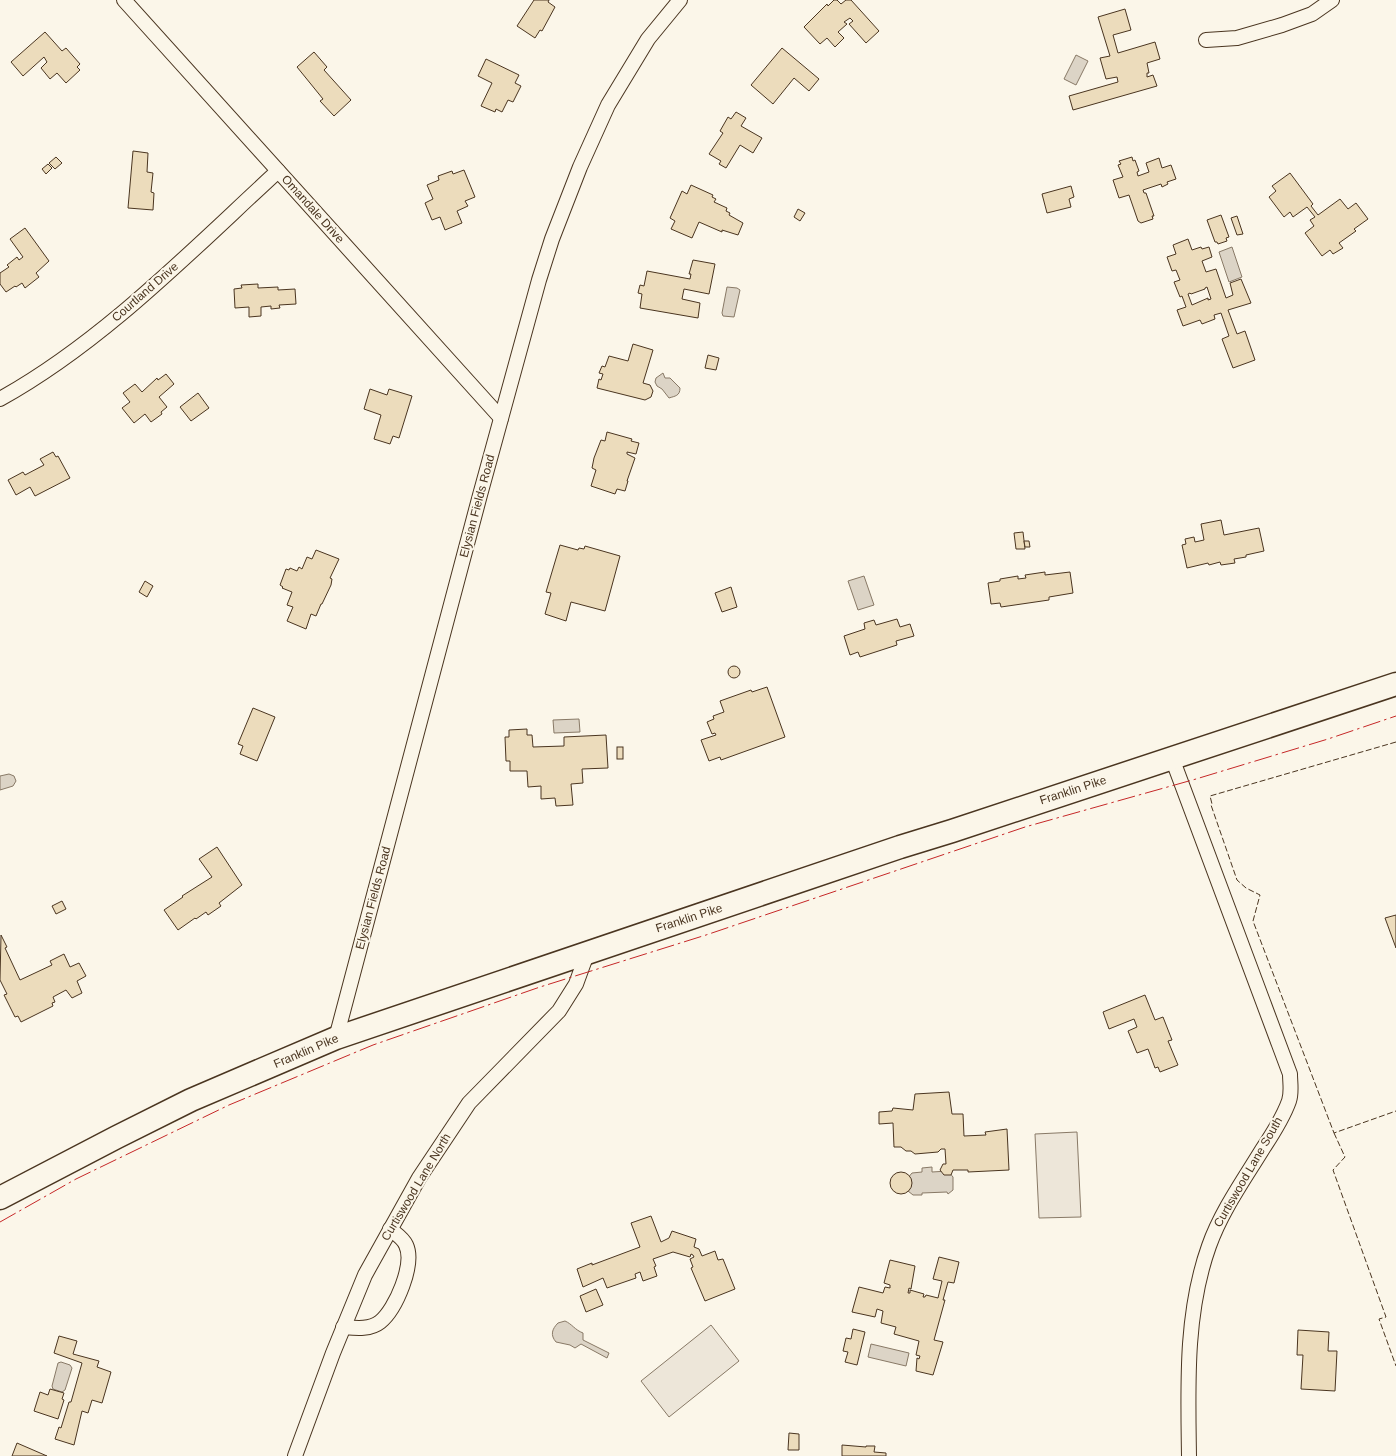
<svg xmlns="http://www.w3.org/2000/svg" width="1396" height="1456" font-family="Helvetica,sans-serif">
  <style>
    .green { fill: #ede6d9; stroke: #887966 }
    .water { fill: #dcd4c6; stroke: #887966 }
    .building { fill: #ecdcbc; stroke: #4a3520; fill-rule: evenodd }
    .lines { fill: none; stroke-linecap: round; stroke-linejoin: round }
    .minor-casing { stroke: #4a3520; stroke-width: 16 }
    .primary-casing { stroke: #4a3520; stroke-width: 25 }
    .minor { stroke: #fbf6e9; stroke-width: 14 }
    .primary { stroke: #fbf6e9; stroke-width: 22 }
    .fence { stroke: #4a3520; stroke-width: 1; stroke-dasharray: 6 2.5; stroke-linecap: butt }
    .power { stroke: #c62828; stroke-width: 1; stroke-dasharray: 18 4 2.5 4; stroke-linecap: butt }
    .labels { text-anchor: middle; stroke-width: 4; stroke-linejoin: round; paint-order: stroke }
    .street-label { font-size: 12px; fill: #4a3520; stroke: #fbf6e9 }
  </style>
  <rect width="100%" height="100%" fill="#fbf6e9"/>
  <g class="green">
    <path d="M1077 1132 1081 1217 1039 1218 1035 1134Z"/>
    <path d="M711 1325 739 1361 669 1417 641 1381Z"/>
  </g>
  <g class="water">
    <path d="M1076 55 1088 61 1076 85 1064 79Z"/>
    <path d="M1232 247 1242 277 1229 282 1219 252Z"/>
    <path d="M727 287 737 288 740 290 734 317 723 316 722 313Z"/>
    <path d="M663 373 665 378H670L680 388C680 396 675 396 669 398L662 389 657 386 655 382 656 378Z"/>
    <path d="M864 576 874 605 858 610 848 581Z"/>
    <path d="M579 719 580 732 554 733 553 720Z"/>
    <path d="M9 774 14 776 16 781 13 786 0 790V776Z"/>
    <path d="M932 1167V1172L948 1171 953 1177V1190L948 1194 947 1192 922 1193V1195H913L908 1191 907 1179 912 1173 922 1172V1168Z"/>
    <path d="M565 1321C572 1324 575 1330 583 1333V1340L609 1353 607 1358 581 1344 575 1348 570 1345 556 1342C550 1335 552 1329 558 1323Z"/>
    <path d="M871 1344 909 1353 906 1366 868 1357Z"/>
    <path d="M61 1362 70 1365 72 1368 65 1390 62 1392 53 1389 52 1386 58 1363Z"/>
  </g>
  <g class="building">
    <path d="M534 0H549L548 2 555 7 542 31 540 30 535 38 517 26Z"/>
    <path d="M834 0H837L841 4 846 0H851L879 31 866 43 849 24 853 21 850 18 844 22 847 24 838 32 844 38 835 47 827 38 820 44 804 27 827 4 828 6Z"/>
    <path d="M1125 9 1131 30 1113 35 1118 53 1155 42 1160 59 1147 63 1149 73H1147V77L1153 75 1157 86 1073 110 1069 96 1118 82 1117 77 1106 79 1100 58 1110 56 1098 17Z"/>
    <path d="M45 32 62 51 66 48 80 64 77 67 80 70 66 83 57 73 50 79 41 68 47 62 44 57 23 76 11 62Z"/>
    <path d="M782 48 819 79 809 91 794 78 773 104 751 85Z"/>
    <path d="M314 52 327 67 324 70 351 100 334 116 320 101 323 99 297 67Z"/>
    <path d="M486 59 519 75 515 83 521 86 513 102 508 100 502 112 496 109 495 112 481 106 492 83 478 76Z"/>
    <path d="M736 112 746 118 741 126 762 138 753 153 740 145 726 168 719 164 721 161 709 154 723 133 720 131 728 117 731 119Z"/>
    <path d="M133 151 148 153 147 172 153 173 151 192 154 193 153 210 128 208Z"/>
    <path d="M56 157 62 163 55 169 49 163Z"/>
    <path d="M1132 157 1133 161 1135 160 1139 171 1137 172 1138 176 1149 172 1146 163 1159 158 1162 168 1171 165 1176 179 1167 182 1168 184 1162 187 1161 184 1143 190 1144 193H1146L1154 216H1152L1153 219 1141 223 1138 221 1129 195 1119 198 1113 180 1123 177 1118 165 1121 164 1119 161Z"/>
    <path d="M48 164 52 168 46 174 42 169Z"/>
    <path d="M464 170 475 197 465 201 468 206 457 211 462 223 445 230 440 217 432 220 425 203 433 199 427 185 439 180 438 176 452 171 453 174Z"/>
    <path d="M1290 173 1313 204 1311 206 1318 215 1340 199 1348 209 1356 203 1368 219 1354 229 1356 231 1339 243 1343 248 1333 254 1330 250 1322 256 1305 233 1314 226 1310 220 1315 217 1307 207 1293 217 1290 212 1284 217 1269 197 1276 191 1272 186Z"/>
    <path d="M691 185 713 195 712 197 716 199 714 202 727 208 726 211 730 213 729 215 743 223 738 235 722 230V232L699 222 692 238 671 229 675 221 670 218 682 191 687 194Z"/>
    <path d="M1071 186 1074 197 1069 199 1071 207 1047 213 1042 194Z"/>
    <path d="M798 209 805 213 800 221 794 217Z"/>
    <path d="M1221 215 1229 237 1226 238 1227 241 1218 244 1217 242H1215L1207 220Z"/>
    <path d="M1237 216 1243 234 1237 235 1231 218Z"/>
    <path d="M25 228 49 261 36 273 39 277 25 288 22 283 16 287 15 286 6 292 0 284V273L9 267 7 265 17 257 19 260 23 257 10 239Z"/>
    <path d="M1188 239 1192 250 1201 247 1202 249 1209 247 1212 257 1202 261 1206 272 1216 269 1226 298 1233 295 1230 283 1241 279 1251 303 1228 310 1237 334 1245 331 1255 360 1233 368 1222 339 1229 336 1221 313 1214 315 1215 319 1202 324 1200 320 1183 326 1177 310 1186 307 1182 296 1180 297 1174 282 1180 280 1176 270 1172 271 1167 257 1176 254 1173 245ZM1207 287 1211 299 1208 300V298L1192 305 1188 294 1190 293 1191 294 1205 289V288Z"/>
    <path d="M693 260 715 264 709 294 684 289 682 299 700 303 698 318 640 308 642 294 638 293 640 285 644 286 647 271 690 279 691 274H689Z"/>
    <path d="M258 284V288L278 287V290L295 289 296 304 279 305 280 308 271 309V306L261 307V316L249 317V307L235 308 234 289 242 288 241 285Z"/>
    <path d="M633 344 653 350 643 383 650 385 653 391 651 397 645 400 597 388 599 379 601 380 603 374 599 373 602 366 605 367 609 356 628 361Z"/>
    <path d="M708 355 719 358 716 370 705 368Z"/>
    <path d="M166 374 174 384 159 397 167 407 161 412 162 414 151 422 145 414 134 423 122 408 130 402 123 393 135 384 142 392 157 378 158 380Z"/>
    <path d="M370 389 387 395 389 389 412 396 399 438 393 436 390 444 374 439 381 415 364 409Z"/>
    <path d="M198 393 209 408 191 421 180 407Z"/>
    <path d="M607 432 632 439 631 441 639 443 636 454 627 452V454L635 458 627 481H628L625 491 617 489 615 494 591 486 596 470 592 468 594 458 601 440 605 441Z"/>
    <path d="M53 452 56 457 58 456 70 478 35 496 30 487 16 495 8 480 23 472 25 475 44 465 40 459Z"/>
    <path d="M1221 520 1224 535 1259 528 1264 551 1246 555V557L1234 559 1235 563 1221 565 1220 562 1209 565 1208 563 1187 568 1182 545 1186 544 1185 539 1194 537 1195 542 1204 540 1201 524Z"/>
    <path d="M1023 532 1025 549H1016L1014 533Z"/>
    <path d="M1024 541H1029L1030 547H1025Z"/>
    <path d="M560 545 578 550 579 548 584 549 585 546 620 556 605 611 571 602 566 621 545 614 551 593 546 592Z"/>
    <path d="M316 550 339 559 330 578 332 579 331 585 322 604H321L316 616 311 614 306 629 287 621 293 607 287 605 292 592 282 588 283 587 280 585 286 569 289 570 290 568 297 571 299 567 302 569 307 557 312 559Z"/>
    <path d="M1045 572V575L1070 572 1073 593 1049 597V600L1001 607 1000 603 991 604 988 583 1000 581V579L1018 576V579L1026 578 1025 575Z"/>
    <path d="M145 581 153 586 147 597 139 592Z"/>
    <path d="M731 587 737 607 722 612 715 593Z"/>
    <path d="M897 619 900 627 910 624 914 636 896 641 897 645 860 657 858 652 850 655 844 636 865 629 864 623 874 620 876 625Z"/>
    <circle cx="734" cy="672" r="6"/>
    <path d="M767 687 785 737 721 760 720 757 709 761 701 740 716 735 715 733 712 734 707 722 714 719 713 716 724 712 720 701 751 690 752 692Z"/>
    <path d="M253 708 275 717 257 761 240 754 243 746 238 744Z"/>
    <path d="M527 729V735H532L533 747 564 746V737L606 735 608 768 582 769 583 783 571 784 573 805 556 806 555 798 541 799V786L528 787 527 771H510V761H506L505 737H509V730Z"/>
    <rect x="617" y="747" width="6" height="12"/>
    <path d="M217 847 242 885 219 903 221 906 208 915 206 912 196 919 195 918 178 930 164 910 183 897 182 896 212 877 199 859Z"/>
    <path d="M62 901 66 909 56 914 52 906Z"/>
    <path d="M1396 915V948L1385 918Z"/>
    <path d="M1 935 7 947 5 948 20 980 52 965 50 961 64 954 70 967 79 963 86 976 77 981 82 993 72 998 66 990 53 997 55 1002 52 1003 53 1006 21 1022 18 1016 15 1017 4 995 7 994 0 980Z"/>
    <path d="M1145 995 1155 1020 1163 1017 1172 1040 1168 1041 1178 1065 1160 1072 1158 1067 1155 1068 1148 1049 1137 1053 1128 1031 1137 1027 1134 1019 1109 1029 1103 1012Z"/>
    <path d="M949 1092 952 1114H963L964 1136 986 1135 985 1132 1007 1129 1009 1170 968 1172V1170H953L951 1175H944L940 1170 943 1164H946L945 1149H941L938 1152 915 1154 911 1151H906L901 1147H894L893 1123 879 1124V1112L892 1111 893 1108 913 1110 915 1094Z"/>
    <circle cx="901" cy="1183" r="11"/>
    <path d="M651 1216 661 1242 669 1238 672 1231 696 1239 694 1247 699 1249 702 1256 715 1251 718 1260 723 1259 735 1289 705 1301 691 1268 693 1267 690 1259 694 1257 693 1255 691 1254 690 1257 673 1252 653 1259 656 1266 654 1267 657 1276 643 1281 640 1272 635 1274 636 1278 607 1288 603 1278 583 1287 577 1269 592 1263V1265L640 1247 631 1223Z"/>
    <path d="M939 1257 959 1262 954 1283 948 1282 943 1300H945L934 1340 943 1342 933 1375 916 1371 917 1358 919 1359 920 1356 916 1355 919 1341 894 1334 896 1327 881 1323 883 1311 877 1309 875 1317 852 1312 859 1287 883 1293 885 1287 890 1288V1285L884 1283 890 1260 915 1266 911 1289 909 1288 908 1293H910V1290L924 1294 923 1297H925L926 1295 938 1298 942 1281 933 1279Z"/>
    <path d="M596 1289 603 1305 586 1312 580 1296Z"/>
    <path d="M853 1329 865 1332 857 1365 845 1362 848 1352 843 1351 846 1338 851 1339Z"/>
    <path d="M1298 1330 1329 1332 1328 1351H1337L1335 1391 1301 1389 1303 1355H1297Z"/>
    <path d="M59 1336 77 1341 73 1354 99 1361 97 1367 111 1372 102 1403 92 1400 88 1413 82 1411 74 1445 55 1439 59 1427 61 1428 69 1402H71L82 1363 54 1353Z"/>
    <path d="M50 1389 64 1393 62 1399 64 1400 58 1419 34 1411 40 1392 48 1395Z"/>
    <path d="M789 1433 799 1434V1450H788Z"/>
    <path d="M17 1443 47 1456H12Z"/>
    <path d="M842 1445 866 1447V1446H875L874 1452 886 1453V1456H842Z"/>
  </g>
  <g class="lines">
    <defs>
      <g id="minor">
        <path d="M124 0 501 418"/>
        <path d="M1206 40 1237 38 1282 25 1312 14 1332 0"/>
        <path d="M0 399C103 342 192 250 278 171"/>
        <path d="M1172 758 1290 1074C1290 1083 1292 1092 1289 1101 1283 1118 1272 1135 1262 1150 1243 1181 1221 1212 1209 1246 1185 1313 1188 1386 1189 1456"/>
        <path d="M336 1038 480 495 539 280 552 239 580 167 608 105 648 39 680 0"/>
        <path d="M343 1327C355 1328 370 1330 380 1322 396 1309 415 1264 406 1245 403 1238 396 1234 390 1229"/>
        <path d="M295 1456 333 1353 365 1275 419 1178 469 1103 559 1011 576 984 588 951"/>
      </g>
      <path id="primary" d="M0 1198 117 1137 191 1100 336 1038 900 847 952 831 1396 684"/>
    </defs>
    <use href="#minor" class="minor-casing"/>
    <use href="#primary" class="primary-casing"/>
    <use href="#minor" class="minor"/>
    <use href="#primary" class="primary"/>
    <g class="fence">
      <path d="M1396 742 1210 796 1212 804 1211 805 1237 880 1246 888 1260 895 1253 921 1334 1133 1396 1111"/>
      <path d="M1334 1133 1345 1157 1333 1170 1386 1317 1379 1319 1396 1366"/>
    </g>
    <path class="power" d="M0 1222 76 1179 229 1105 373 1045 540 987 706 935 1025 827 1196 779 1328 739 1396 716"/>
  </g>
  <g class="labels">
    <g class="street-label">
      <text transform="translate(313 209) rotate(48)" y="4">Omandale Drive</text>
      <text transform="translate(145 292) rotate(-41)" y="4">Courtland Drive</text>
      <text transform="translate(477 506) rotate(-75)" y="4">Elysian Fields Road</text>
      <text transform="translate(1073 790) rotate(-18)" y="4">Franklin Pike</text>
      <text transform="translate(373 898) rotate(-75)" y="4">Elysian Fields Road</text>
      <text transform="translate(689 918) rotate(-18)" y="4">Franklin Pike</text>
      <text transform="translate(306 1051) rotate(-23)" y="4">Franklin Pike</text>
      <text transform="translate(1248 1172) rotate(-60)" y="4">Curtiswood Lane South</text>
      <text transform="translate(416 1187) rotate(-59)" y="4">Curtiswood Lane North</text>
    </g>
  </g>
</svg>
